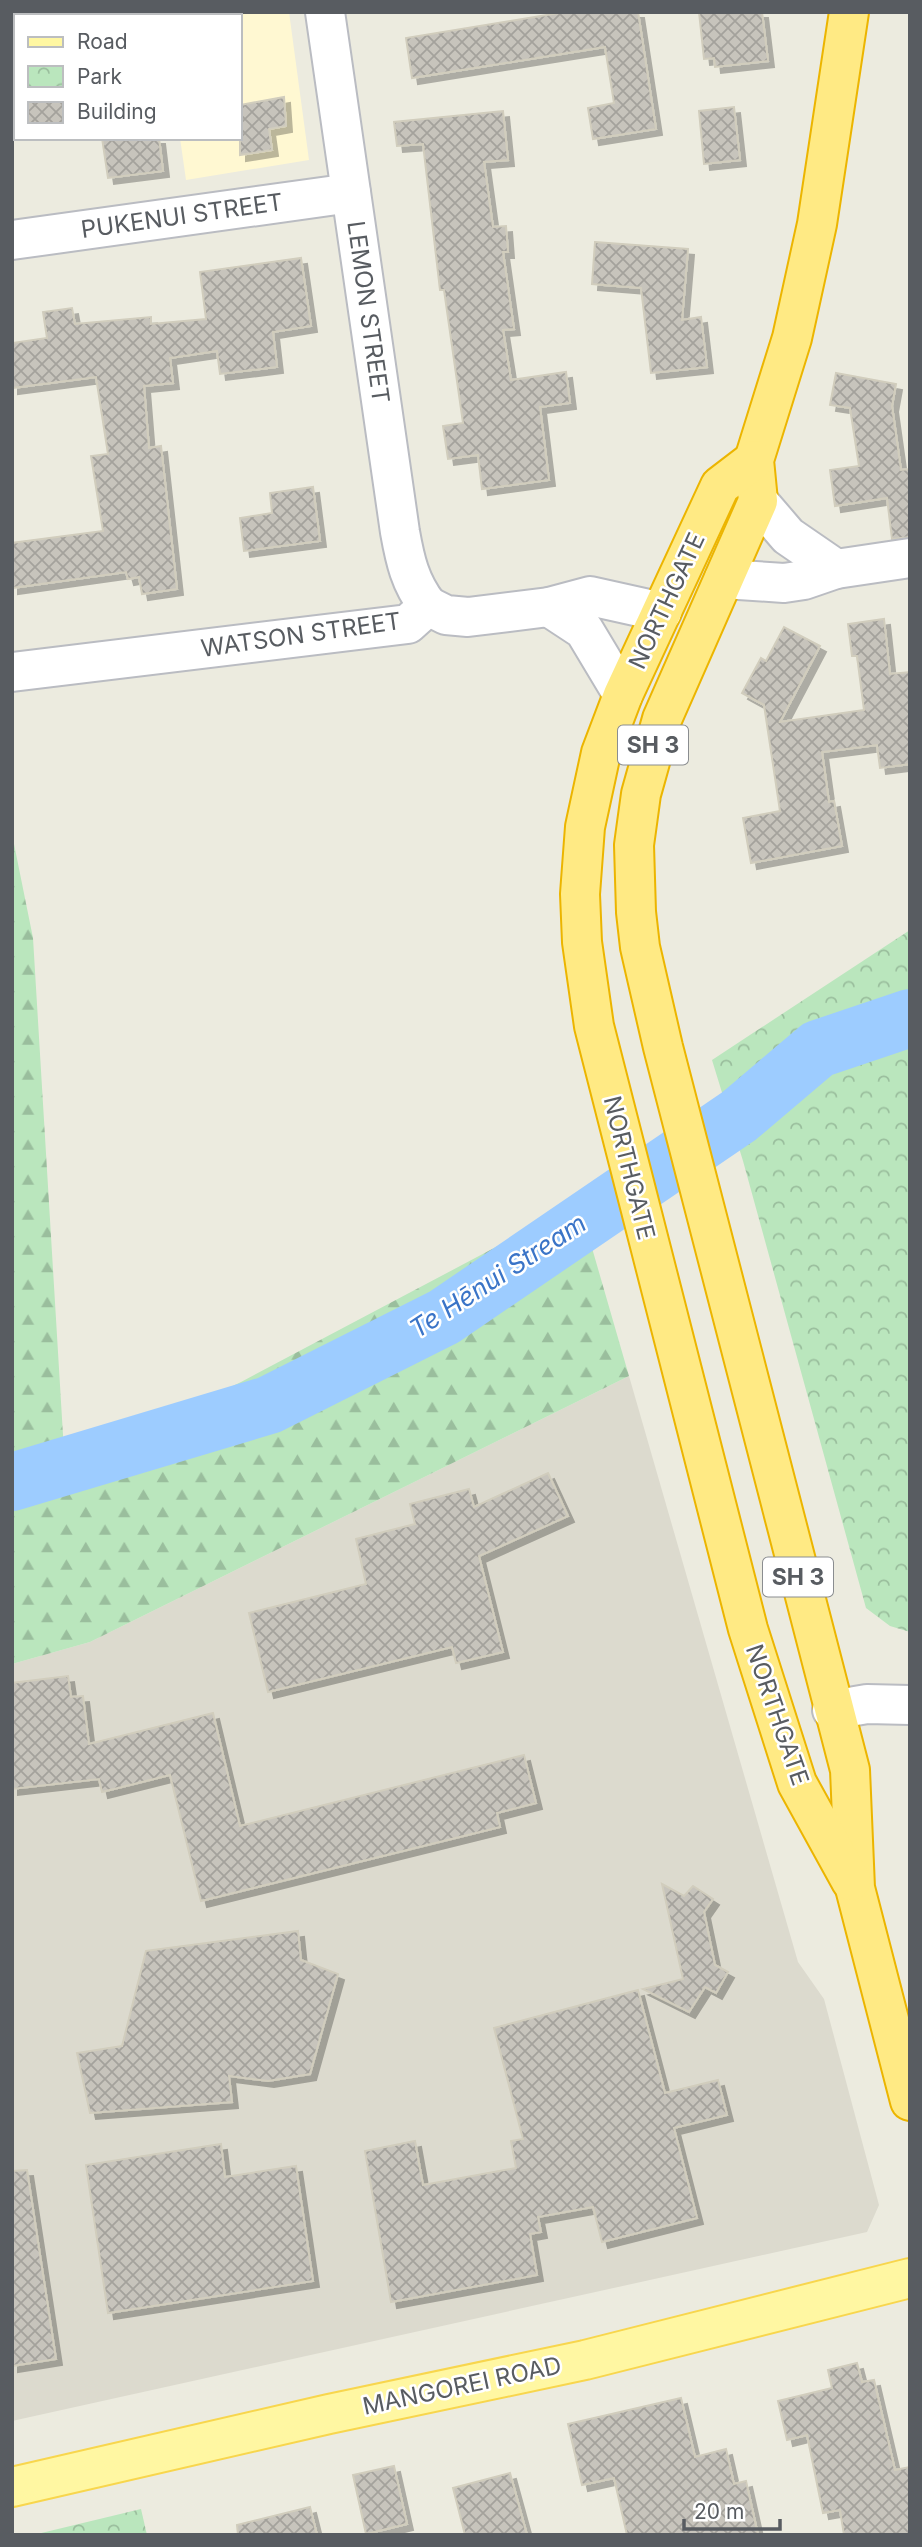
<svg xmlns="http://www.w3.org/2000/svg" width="922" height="2547" font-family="Inter,sans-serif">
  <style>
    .commercial { fill: #fff8d2 }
    .education { fill: #dcdace }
    .forest { fill: url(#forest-firs) }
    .park { fill: url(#park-crowns) }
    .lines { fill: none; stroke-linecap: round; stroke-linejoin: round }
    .river { stroke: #9dccff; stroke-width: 58 }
    .building { fill: url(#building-cross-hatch); stroke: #d1cdbd; stroke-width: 2; filter: url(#shadow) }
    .minor-casing { stroke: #babcc2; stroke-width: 42 }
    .major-casing { stroke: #f8d64d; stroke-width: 42 }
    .highway-casing { stroke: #ecb500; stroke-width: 42 }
    .minor { stroke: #fff; stroke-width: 38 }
    .major { stroke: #fff7a2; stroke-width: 38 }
    .highway { stroke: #ffea84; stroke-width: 38 }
    .labels { text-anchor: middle; stroke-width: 5; stroke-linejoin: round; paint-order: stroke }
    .shield { fill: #fff; stroke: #8a8d90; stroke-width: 2 }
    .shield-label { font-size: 23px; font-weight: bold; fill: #585c61 }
    .street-label { font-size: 24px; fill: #585c61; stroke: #fff }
    .water-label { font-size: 26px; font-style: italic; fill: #3a74c7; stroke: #fff }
  </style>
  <defs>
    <pattern id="forest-firs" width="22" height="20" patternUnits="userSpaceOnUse" patternTransform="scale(1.75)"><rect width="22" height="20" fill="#bae6bd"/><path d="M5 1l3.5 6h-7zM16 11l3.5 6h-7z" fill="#9abe9d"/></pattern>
    <pattern id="park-crowns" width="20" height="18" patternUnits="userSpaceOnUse" patternTransform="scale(1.75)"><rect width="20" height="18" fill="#bae6bd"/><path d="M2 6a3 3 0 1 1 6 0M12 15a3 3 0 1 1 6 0" fill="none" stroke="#9abe9d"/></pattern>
    <pattern id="building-cross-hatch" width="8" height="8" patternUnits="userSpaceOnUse" patternTransform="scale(1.75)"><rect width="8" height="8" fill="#c7c4bc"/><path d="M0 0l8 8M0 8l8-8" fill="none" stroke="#a4a29c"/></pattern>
    <filter id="shadow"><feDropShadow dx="6" dy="6" stdDeviation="0" flood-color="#0004"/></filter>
  </defs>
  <rect width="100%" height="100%" fill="#ecebdf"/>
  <path class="commercial" d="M164 12H289L309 160 186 180 180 138H240V16H164Z"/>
  <path class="education" d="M629 1376 798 1962 824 1999 879 2205 867 2232 12 2421V1664L90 1642Z"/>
  <path class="forest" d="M12 834 33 938 65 1468 241 1382 579 1203 629 1376 90 1642 12 1664Z"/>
  <g class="park">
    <path d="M910 930V1632L890 1626 866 1608 743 1161 712 1060Z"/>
    <path d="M141 2509 147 2535H33Z"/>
  </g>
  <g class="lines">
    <path class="river" d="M12 1482 269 1405 444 1317 739 1116 818 1049 910 1018"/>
  </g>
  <g class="building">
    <path d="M565 12H638L656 129 593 139 588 108 614 103 605 47 412 78 406 38Z"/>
    <path d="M699 12H762L768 61 715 67 714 58 704 59Z"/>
    <path d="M284 97 286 126 269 129 272 150 240 155V105Z"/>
    <path d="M734 107 740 160 704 164 699 111Z"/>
    <path d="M503 111 508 160 484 162 493 227 506 226 508 252H503L514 329 503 330 511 380 566 372 570 403 540 407 549 480 482 489 478 455 448 459 443 426 463 423 444 290H440L423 144 397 146 394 122Z"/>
    <path d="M102 138H159L163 171 108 178Z"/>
    <path d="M595 242 688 249 682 320 701 317 707 367 651 373 641 288 592 284Z"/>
    <path d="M301 258 311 326 273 332 277 367 220 374 217 351 170 358 173 383 144 386 149 448 161 446 177 589 142 594 139 577 128 579 126 572 12 588V543L103 531 91 456 108 454 96 377 12 388V343L47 338 43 312 72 308 75 324 151 317V324L206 319 200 272Z"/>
    <path d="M836 373 896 384 892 406 901 470 910 469V537L892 539 887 498 835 506 830 470 859 466 850 408 830 405Z"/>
    <path d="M313 487 320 541 244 551 240 518 272 513 270 493Z"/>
    <path d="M884 619 890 674 910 672V764L880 768 877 745 822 752 829 802 834 801 842 846 751 863 743 818 780 811 764 705 742 693 761 658 766 661 784 627 820 646 780 722 864 710 857 656H852L848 624Z"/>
    <path d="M548 1473 568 1516 479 1556 503 1652 456 1663 452 1647 268 1692 249 1613 366 1584 356 1539 415 1524 410 1504 469 1489 474 1507Z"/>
    <path d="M68 1676 71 1697 83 1696 89 1744 213 1713 240 1826 524 1755 536 1803 497 1813 500 1827 201 1901 170 1775 102 1792 99 1779 12 1789V1683Z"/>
    <path d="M662 1884 684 1896 693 1886 713 1899 704 1912 715 1965 728 1972 716 1993 705 1987 689 2012 643 1989 683 1979Z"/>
    <path d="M298 1931 301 1960 338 1974 310 2074 268 2081 229 2076 232 2102 90 2113 77 2053 122 2046 146 1951Z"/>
    <path d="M638 1990 665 2093 718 2080 727 2115 674 2128 697 2218 602 2242 593 2207 538 2217 541 2232 530 2234 537 2275 391 2302 365 2151 415 2141 423 2185 516 2168 511 2141 523 2139 494 2028Z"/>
    <path d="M221 2144 225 2177 296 2166 313 2281 108 2313 86 2165Z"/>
    <path d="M27 2170 56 2359 12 2366V2171Z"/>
    <path d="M857 2363 862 2382 874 2380 895 2470 910 2467V2535H844L840 2510 823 2513 807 2435 787 2440 778 2401 832 2388 828 2370Z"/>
    <path d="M681 2398 695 2457 726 2449 734 2484 746 2481 758 2535H627L614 2478 582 2485 568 2424Z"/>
    <path d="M394 2466 407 2524 366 2534 353 2475Z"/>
    <path d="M510 2473 527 2535H465L453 2488Z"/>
    <path d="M310 2507 317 2535H238L237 2525Z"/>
  </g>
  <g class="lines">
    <defs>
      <g id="minor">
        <path d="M325 12 400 532C405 560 410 583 428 606"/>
        <path d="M12 240 351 193"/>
        <path d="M758 501 788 536 836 569"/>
        <path d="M724 579 784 583 804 580 836 569 910 558"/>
        <path d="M549 607 584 630 623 695"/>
        <path d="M12 672 408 624 428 606 446 615 468 617 549 607 590 596 662 612"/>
        <path d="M832 1710 867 1704 910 1705"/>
      </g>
      <path id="major" d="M12 2487 329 2414 585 2360 910 2278"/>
      <g id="highway">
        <path d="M849 12 817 224 792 338 754 460 758 501 662 719 641 794 634 845 636 912 640 947 663 1047 850 1770 855 1888 910 2101"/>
        <path d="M754 460 720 486 623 695 601 753 585 827 580 894 582 942 594 1026 748 1629 797 1783 851 1881"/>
      </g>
    </defs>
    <use href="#minor" class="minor-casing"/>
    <use href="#major" class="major-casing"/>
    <use href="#highway" class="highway-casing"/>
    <use href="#minor" class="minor"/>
    <use href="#major" class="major"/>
    <use href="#highway" class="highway"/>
  </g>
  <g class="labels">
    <g class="shield">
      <rect x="618" y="725.5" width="70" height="39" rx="5"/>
      <rect x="763" y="1557.5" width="70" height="39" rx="5"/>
    </g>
    <g class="shield-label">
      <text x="653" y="753">SH 3</text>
      <text x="798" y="1585">SH 3</text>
    </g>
    <g class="street-label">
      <text transform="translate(182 216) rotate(-8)" y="8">PUKENUI STREET</text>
      <text transform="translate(368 312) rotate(82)" y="8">LEMON STREET</text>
      <text transform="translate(667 601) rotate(-65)" y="8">NORTHGATE</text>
      <text transform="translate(301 635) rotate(-8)" y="8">WATSON STREET</text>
      <text transform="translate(629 1168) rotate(76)" y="8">NORTHGATE</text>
      <text transform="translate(777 1715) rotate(71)" y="8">NORTHGATE</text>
      <text transform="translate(462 2386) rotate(-12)" y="8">MANGOREI ROAD</text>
    </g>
    <g class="water-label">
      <text transform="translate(498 1276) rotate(-33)" y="9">Te Hēnui Stream</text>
    </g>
  </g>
  <rect width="922" height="2547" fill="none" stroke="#585c61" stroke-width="28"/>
  <rect x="14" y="14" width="228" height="126" fill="#ffffff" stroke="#bcbec0" stroke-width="2"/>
  <rect x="28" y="37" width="35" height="10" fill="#fff7a2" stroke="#bcbec0" stroke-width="2"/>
  <text x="77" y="49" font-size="21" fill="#585c61">Road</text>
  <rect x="28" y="66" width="35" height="21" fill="url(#park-crowns)" stroke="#bcbec0" stroke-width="2"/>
  <text x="77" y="84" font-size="21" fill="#585c61">Park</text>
  <rect x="28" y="102" width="35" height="21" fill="url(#building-cross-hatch)" stroke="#bcbec0" stroke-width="2"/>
  <text x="77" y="119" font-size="21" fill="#585c61">Building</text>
  <path d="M684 2519v10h96v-10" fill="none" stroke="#585c61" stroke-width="3.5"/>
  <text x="694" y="2519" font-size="21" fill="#585c61" stroke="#ffffff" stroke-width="5" paint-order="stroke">20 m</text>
</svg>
